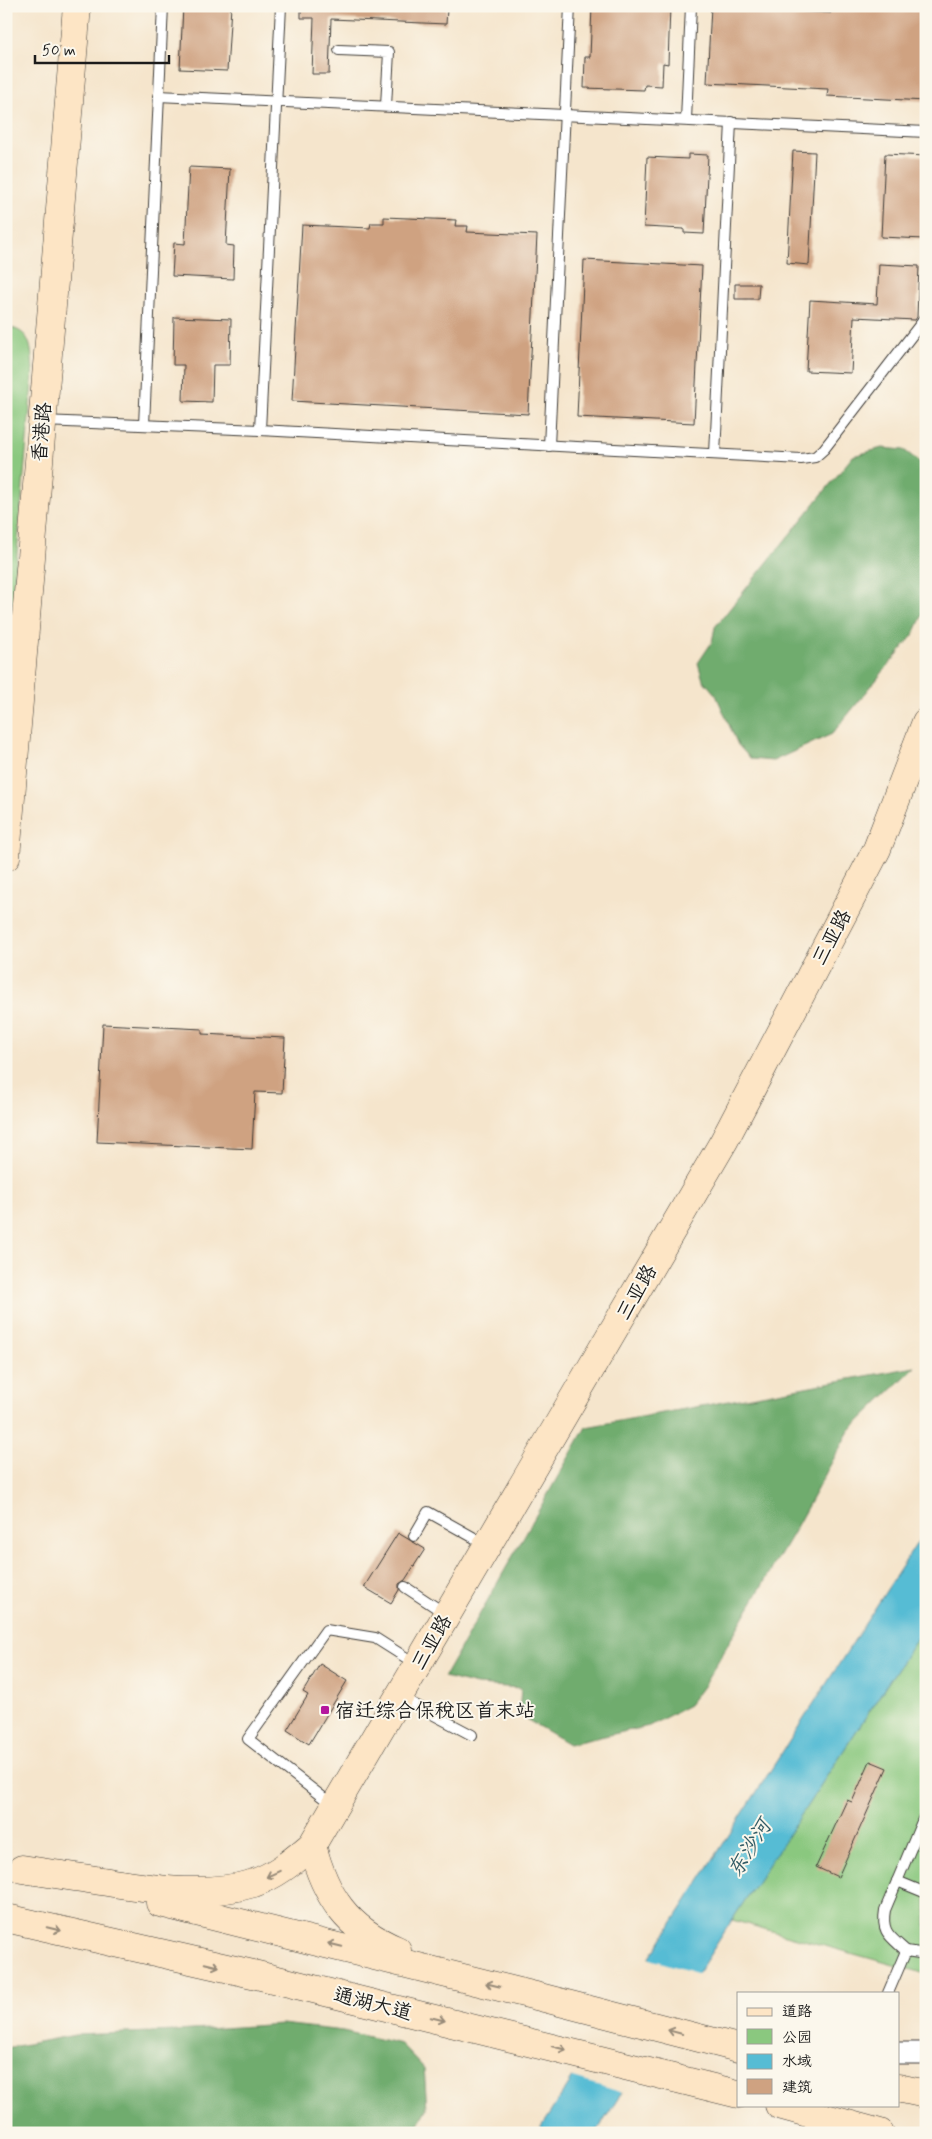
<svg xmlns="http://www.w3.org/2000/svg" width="932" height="2139" font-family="Mynerve,'LXGW WenKai TC',sans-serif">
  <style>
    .green { fill: #8ac87f; stroke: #53724e }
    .forest { fill: #6fac6e; stroke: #466445 }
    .water { fill: #56bcd4; stroke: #396c78 }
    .pier { fill: #f5e5cc }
    .building { fill: #cfa281 }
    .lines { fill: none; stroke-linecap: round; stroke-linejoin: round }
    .lane-casing { stroke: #3d3a36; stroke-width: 12 }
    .street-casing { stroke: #3d3a36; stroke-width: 23 }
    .secondary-casing { stroke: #3d3a36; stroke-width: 29 }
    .lane { stroke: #fff; stroke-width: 10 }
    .street { stroke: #fff; stroke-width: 21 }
    .secondary { stroke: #fde5c5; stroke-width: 28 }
    .oneway { stroke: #988b79 }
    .poi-dot { fill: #b5179e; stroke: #fbf7ec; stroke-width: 2 }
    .labels { text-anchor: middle; stroke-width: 4; stroke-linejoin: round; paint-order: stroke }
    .street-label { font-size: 20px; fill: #1c1c1c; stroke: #fbf7ec }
    .poi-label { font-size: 20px; fill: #1c1c1c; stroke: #fbf7ec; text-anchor: start }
    .water-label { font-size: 21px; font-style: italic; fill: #335c66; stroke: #fbf7ec }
  </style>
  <rect width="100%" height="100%" fill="#fbf7ec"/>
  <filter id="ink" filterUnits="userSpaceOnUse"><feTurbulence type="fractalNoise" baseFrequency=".02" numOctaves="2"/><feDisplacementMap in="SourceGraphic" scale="10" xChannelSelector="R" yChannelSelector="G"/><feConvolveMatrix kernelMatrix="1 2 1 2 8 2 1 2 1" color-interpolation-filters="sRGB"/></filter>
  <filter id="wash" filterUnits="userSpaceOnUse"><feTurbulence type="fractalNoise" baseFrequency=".0096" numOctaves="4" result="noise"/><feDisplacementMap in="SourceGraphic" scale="20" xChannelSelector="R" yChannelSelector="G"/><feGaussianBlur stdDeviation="1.12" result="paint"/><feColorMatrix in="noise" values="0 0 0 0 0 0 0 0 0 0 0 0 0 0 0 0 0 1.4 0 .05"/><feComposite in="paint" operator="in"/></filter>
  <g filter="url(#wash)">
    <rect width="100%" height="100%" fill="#f5e5cc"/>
    <g class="green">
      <path d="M6 327C33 330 31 350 33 371L6 681Z"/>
      <path d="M926 1625V1974L732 1920Z"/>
    </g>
    <g class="forest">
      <path d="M882 448 904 450 926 467V607L914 634 832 734 773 761 751 759 738 745 716 695 703 680 698 663 712 642 715 627 853 456Z"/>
      <path d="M915 1367 849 1431 794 1531 704 1685 689 1705 649 1726 569 1744 519 1715 521 1688 477 1685 444 1677 586 1427Z"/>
      <path d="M282 2024 343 2031 401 2044 424 2068 427 2109 414 2133H6V2048L75 2035 177 2031Z"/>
    </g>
    <path class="water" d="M926 1529V1625L732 1920 596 2133H537Z"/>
    <path class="pier" d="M647 1958 700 1974 624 2093 570 2077Z"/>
    <g id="blocks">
      <g class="building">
        <path d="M183 6H231L227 71 180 69Z"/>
        <path d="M301 6H395L447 9 446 24 331 19 329 74H312L314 18H301Z"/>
        <path d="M592 6H670L668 64 663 63 662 86 645 85 644 90 584 88 585 57H590Z"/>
        <path d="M865 6H926V101L827 96 828 89 707 83 711 7 831 13V8L865 10Z"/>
        <path d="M793 151 815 152 809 265 787 263Z"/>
        <path d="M688 154 708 155 704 234 684 233V229L644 227 647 157 688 159Z"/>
        <path d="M885 154 926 156 924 239 881 237Z"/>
        <path d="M189 167 230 169 226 245 234 246 233 279 172 276 174 243 185 244Z"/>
        <path d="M384 217 456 220 455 226H468L467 232 537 235 528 414 292 401 302 225 370 228 371 223H384Z"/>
        <path d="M584 260 702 266 694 423 577 417Z"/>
        <path d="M879 264 919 266 917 317 915 320 854 317 851 373 806 371 810 300 877 304Z"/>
        <path d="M735 284H759L758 299H735Z"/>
        <path d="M174 317 231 319 230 365H213L212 402 183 401 184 365H173Z"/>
        <path d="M103 1024 202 1029V1034L285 1038 282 1093 255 1092 252 1149 97 1142Z"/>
        <path d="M398 1533 425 1549 405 1580 399 1584V1590L391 1603 364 1587Z"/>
        <path d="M320 1664 347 1681 309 1744 287 1730 308 1695 303 1692Z"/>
        <path d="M870 1761 887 1768 838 1877 816 1867 847 1800 852 1802Z"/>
      </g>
    </g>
  </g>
  <g filter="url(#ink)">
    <use href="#blocks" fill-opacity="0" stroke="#3d3a36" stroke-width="1"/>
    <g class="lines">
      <defs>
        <g id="lane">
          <path d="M339 50 389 52 386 106"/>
          <path d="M158 96 926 132"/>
          <path d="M686 120 691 6"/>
          <path d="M43 421 260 430 281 6"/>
          <path d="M144 425 163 6"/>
          <path d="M260 430 801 459 815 457 824 449 926 317"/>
          <path d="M549 446 570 6"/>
          <path d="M715 454 731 122"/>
          <path d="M414 1536 428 1512 487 1545"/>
          <path d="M405 1587 446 1614"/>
          <path d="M400 1697 472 1735"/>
          <path d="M334 1806 248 1739 326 1630 375 1638 416 1664"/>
          <path d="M897 1881 926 1893"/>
          <path d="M906 1951 926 1954"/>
          <path d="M888 1993 906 1951C890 1936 881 1933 885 1910L926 1812"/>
        </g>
        <path id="street" d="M898 2053H926"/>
        <g id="secondary">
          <path d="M6 857 77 6"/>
          <path d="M312 1845C325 1896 347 1929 397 1950"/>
          <path d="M22 1869C53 1874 83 1878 113 1883 160 1890 208 1897 254 1883 277 1875 294 1860 312 1845L724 1141 877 849 926 722"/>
          <path d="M160 1903 540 1997 738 2048"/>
          <path d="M6 1918 257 1975 738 2094"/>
          <path d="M898 2088 926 2094"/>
          <path d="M779 2105 880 2133"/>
        </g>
      </defs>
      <use href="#lane" class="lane-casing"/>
      <use href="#street" class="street-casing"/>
      <use href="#secondary" class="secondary-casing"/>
      <use href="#lane" class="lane"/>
      <use href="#street" class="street"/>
      <use href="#secondary" class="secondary"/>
    </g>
    <defs><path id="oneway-shaft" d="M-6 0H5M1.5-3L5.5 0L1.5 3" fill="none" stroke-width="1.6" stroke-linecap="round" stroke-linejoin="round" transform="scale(1.25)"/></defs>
    <g class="oneway">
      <use href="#oneway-shaft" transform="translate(273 1874) rotate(155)"/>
      <use href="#oneway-shaft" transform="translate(54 1929) rotate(13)"/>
      <use href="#oneway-shaft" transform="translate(335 1945) rotate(-166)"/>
      <use href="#oneway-shaft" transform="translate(212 1965) rotate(13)"/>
      <use href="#oneway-shaft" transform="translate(493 1985) rotate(-166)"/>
      <use href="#oneway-shaft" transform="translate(438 2019) rotate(14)"/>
      <use href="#oneway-shaft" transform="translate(675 2032) rotate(-165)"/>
      <use href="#oneway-shaft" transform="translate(559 2048) rotate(14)"/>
    </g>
  </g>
  <rect class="poi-dot" x="320" y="1705" width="10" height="10" rx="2.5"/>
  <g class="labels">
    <g class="street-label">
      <text transform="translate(41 432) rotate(-85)" y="7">香港路</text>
      <text transform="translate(831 937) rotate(-62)" y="7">三亚路</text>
      <text transform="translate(636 1292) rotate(-60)" y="7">三亚路</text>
      <text transform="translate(431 1642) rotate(-60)" y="7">三亚路</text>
      <text transform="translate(373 2003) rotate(14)" y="7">通湖大道</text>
    </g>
    <g class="poi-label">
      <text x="335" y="1717">宿迁综合保税区首末站</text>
    </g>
    <g class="water-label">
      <text transform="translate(749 1848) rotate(-58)" y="7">东沙河</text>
    </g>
  </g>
  <rect width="932" height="2139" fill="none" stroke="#fbf7ec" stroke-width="25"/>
  <rect x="737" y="1992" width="162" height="115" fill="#fbf7ec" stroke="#a29f99"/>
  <rect x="747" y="2008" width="25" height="8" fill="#fde5c5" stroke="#a29f99"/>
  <text x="782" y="2016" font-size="15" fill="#1c1c1c">道路</text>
  <rect x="747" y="2029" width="25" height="15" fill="#8ac87f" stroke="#a29f99"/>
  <text x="782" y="2042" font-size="15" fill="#1c1c1c">公园</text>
  <rect x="747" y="2054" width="25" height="15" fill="#56bcd4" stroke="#a29f99"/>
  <text x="782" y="2066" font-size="15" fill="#1c1c1c">水域</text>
  <rect x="747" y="2079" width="25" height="15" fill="#cfa281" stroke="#a29f99"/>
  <text x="782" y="2092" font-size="15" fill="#1c1c1c">建筑</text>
  <path d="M35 55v8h134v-8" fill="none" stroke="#1c1c1c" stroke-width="2.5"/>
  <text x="42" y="55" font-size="15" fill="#1c1c1c" stroke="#fbf7ec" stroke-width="4" paint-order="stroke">50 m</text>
</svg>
